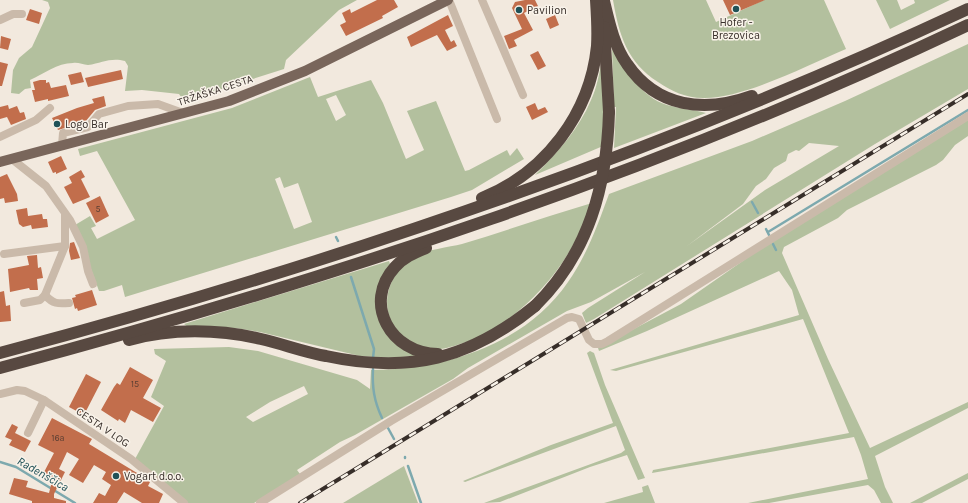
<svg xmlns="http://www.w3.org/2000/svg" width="968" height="503" font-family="Karla,sans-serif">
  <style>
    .green { fill: #b3c09e; fill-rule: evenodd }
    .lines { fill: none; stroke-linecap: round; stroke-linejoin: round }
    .stream { stroke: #7da9ae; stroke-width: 2.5 }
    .building { fill: #c26e4c }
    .minor { stroke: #cabaaa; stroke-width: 8 }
    .major { stroke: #79665b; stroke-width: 10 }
    .highway { stroke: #584941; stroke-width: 12 }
    .rail-casing { stroke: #372e29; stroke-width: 4 }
    .rail { stroke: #f9f3ea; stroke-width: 2.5; stroke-dasharray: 8; stroke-linecap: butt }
    .highway-bridge { stroke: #584941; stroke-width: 12 }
    .poi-dot { fill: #205157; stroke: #f9f3ea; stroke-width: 1.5 }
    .labels { text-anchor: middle; stroke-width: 3; stroke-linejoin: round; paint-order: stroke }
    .number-label { font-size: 9px; fill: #5a3e32 }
    .poi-label { font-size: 11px; fill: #372e29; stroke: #f9f3ea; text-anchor: start }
    .street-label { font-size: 11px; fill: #372e29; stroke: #f9f3ea }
    .water-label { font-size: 12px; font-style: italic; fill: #205157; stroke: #f9f3ea }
  </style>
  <rect width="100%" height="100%" fill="#f2e9de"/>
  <g class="green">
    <path d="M42 0H357L339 10 286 60 284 69 184 101 179 94 142 90 125 91 128 66 125 61C111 57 102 63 88 65 83 65 78 62 73 63 57 63 44 74 30 80L31 88 25 89 19 94 11 93 13 70 19 58 32 47 50 8 48 2Z"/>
    <path d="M613 0H706L716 22 764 0H824L846 49C808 65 743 99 703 98 686 98 671 91 658 82 627 62 619 35 613 0Z"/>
    <path d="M876 0H897L901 10 915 3 914 0H950L890 29Z"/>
    <path d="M968 44V89L875 144 594 319 586 323 582 313 588 308 645 272 591 302 567 311 468 368 453 379 355 435 340 442 297 470 300 474 254 503H187L135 459 164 406 151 397 166 361 155 354 154 349 229 347 258 351 357 380 370 389 371 370C445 369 525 345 568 282 587 255 598 224 609 194L752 141 845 101ZM809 143 839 146 765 190 687 246 743 204 756 186 766 179 774 168 786 161 788 154 796 150 799 151ZM304 386 308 394 253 422 246 417 270 402Z"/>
    <path d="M612 48C626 70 641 97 667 105 680 109 696 110 706 113L614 148 616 107H614Z"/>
    <path d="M604 60 603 146 535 175C557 153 579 129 591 100 597 88 599 73 602 61Z"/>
    <path d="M310 77 318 97 371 80 383 103 406 159 424 150 407 111 436 101 465 171 469 170 507 150 510 156 517 148 524 159 472 190 451 197 125 297 122 285 104 291H99L75 225 90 216 96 226 91 228 97 239 135 220 97 151 80 156 78 149 232 108ZM336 95 346 115 336 121 326 99ZM280 177 284 188 298 183 312 222 294 229 275 179Z"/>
    <path d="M968 120V136L955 145 943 160 936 165 847 210 838 218 784 247 782 253 828 359 870 448 968 402V408L875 456 885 487 893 503H881L874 490 868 485 769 503H748L868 479 861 455 854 437 652 473 653 470 849 433 803 319 616 371 610 370 799 315 792 290 779 271 647 331 599 351 598 348 681 304 770 242Z"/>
    <path d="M592 203C586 218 580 233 572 247 549 288 506 330 460 344 451 347 438 351 428 349 378 338 374 282 415 256 426 250 449 247 462 244 505 231 548 216 592 203Z"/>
    <path d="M389 261 390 264 378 308 415 356 388 358 360 356 260 332 235 328 188 327 184 324Z"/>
    <path d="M590 351 594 353 605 385 645 478 638 480 627 455 590 467 500 502 484 503 621 453 625 450 616 426 465 482 463 481 551 445 613 423 587 353Z"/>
    <path d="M404 466 418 503H343Z"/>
    <path d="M968 473V479L922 503H910Z"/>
    <path d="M648 485 655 503H604L643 492 642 487Z"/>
  </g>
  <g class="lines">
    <g class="stream">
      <path d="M752 202 758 213"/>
      <path d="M766 229 769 235"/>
      <path d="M768 232 968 110"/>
      <path d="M336 237 338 241"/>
      <path d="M773 244 776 250"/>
      <path d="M351 277 374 349 373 358"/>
      <path d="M373 369C372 387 374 401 382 418"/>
      <path d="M388 428 394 439"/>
      <path d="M405 457V458"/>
      <path d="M0 462 16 467 75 503"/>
      <path d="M408 466 421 503"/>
    </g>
  </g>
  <g class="building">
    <path d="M377 0H394L398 7 382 16 383 18 346 36 340 25 346 22 342 13 350 9 351 13Z"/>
    <path d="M525 0H535L538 6 524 13 533 30 514 40 517 46 509 49 504 36 522 29 512 8 515 2Z"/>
    <path d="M723 0H765L730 15Z"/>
    <path d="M30 9 42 13 39 24 26 20Z"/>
    <path d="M448 15 453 26 445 30 451 42 454 40 457 46 447 51 437 35 411 47 407 37Z"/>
    <path d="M555 15 559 25 550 29 546 19Z"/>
    <path d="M1 36 11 39 8 50 0 48Z"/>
    <path d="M538 51 546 66 538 70 530 55Z"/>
    <path d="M0 62 8 64 2 86H0Z"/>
    <path d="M121 70 123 79 88 87 85 78Z"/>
    <path d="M81 72 84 82 71 85 68 75Z"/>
    <path d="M40 80H46V83L49 82 51 88 66 85 69 96 48 101V99L35 102 32 90H35L33 82Z"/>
    <path d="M104 96 106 106 95 110 85 122 58 130 52 118 77 108 94 103 92 99Z"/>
    <path d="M535 103 538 110 545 107 548 112 532 120 526 107Z"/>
    <path d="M8 105 9 109 17 106 20 113 24 112 26 119 11 125 7 117 0 119V107Z"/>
    <path d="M61 156 67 169 56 174V172L53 173 48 162Z"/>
    <path d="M81 170 85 177 81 179 90 197 73 204 64 187 72 183 69 177Z"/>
    <path d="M7 174 17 194 18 201 5 203 4 198 0 199V177Z"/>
    <path d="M100 196 109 216 96 223 86 203Z"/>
    <path d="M27 208 28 216 42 214 43 219H47L48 227 32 229 31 225 23 227 19 224 16 210Z"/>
    <path d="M74 242 80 258 71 260 69 251 70 243Z"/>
    <path d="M37 255 38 268 41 267 43 278 37 279 38 290H30L29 288 10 292 8 269 29 265 27 256Z"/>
    <path d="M92 290 97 305 78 311 77 308 75 309 72 298 76 297 75 295Z"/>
    <path d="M4 291 6 306 10 305 11 321 0 322V292Z"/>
    <path d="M130 367 153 380 143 398 161 408 153 422 131 410 125 423 119 419 118 421 101 410 114 387 117 383 120 385Z"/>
    <path d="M86 374 101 382 84 415 69 407Z"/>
    <path d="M52 418 92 439 89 444 147 479 150 482 148 486 163 494 159 503H142L124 492 117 503H93L99 493 105 496 111 485 102 479 106 472 94 465 83 483 69 475 79 459 67 452 59 469 65 472 54 494V498L66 501V503H32V501L9 494 14 478 28 481 26 487 49 493 52 481 42 476 54 453 38 445Z"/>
    <path d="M12 424 18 427 15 433 31 441 25 452 9 445 12 440 5 437Z"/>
  </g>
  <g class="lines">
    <g class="minor">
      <path d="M449 0 497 119"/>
      <path d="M482 0 523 95"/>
      <path d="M0 20 13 14H22"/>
      <path d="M0 137 36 120 50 108"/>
      <path d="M62 145 63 133 88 127 99 114 128 106 158 104 183 113"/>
      <path d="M12 159 46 186 70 220 83 247 88 271 93 284"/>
      <path d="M4 254 65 246"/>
      <path d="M45 295C53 304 58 304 69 303"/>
      <path d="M24 303 40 300 45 295 65 246V215"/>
      <path d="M0 394 17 390 25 391 44 400 131 459 184 503"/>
      <path d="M28 433 44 400"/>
      <path d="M260 503 391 421 567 318 572 317 579 319 589 340 594 344H602L608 341 968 116"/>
    </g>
    <path class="major" d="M0 162 229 101 305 71 448 0"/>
    <g class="highway">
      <path d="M604 1C609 22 614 46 627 64 657 108 705 113 752 96"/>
      <path d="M604 27 609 112"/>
      <path d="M482 198C545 173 590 114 597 46 598 30 597 15 596 0"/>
      <path d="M426 248C414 253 404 257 395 267 362 303 391 354 438 354"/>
      <path d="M129 340C170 328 220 329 261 339 283 344 304 352 326 356 409 374 470 359 535 306"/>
      <path d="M0 353C331 265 657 154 968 9"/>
      <path d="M0 368C331 280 658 172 968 25"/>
    </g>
    <defs>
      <path id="rail" d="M300 503 968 94"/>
    </defs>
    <use href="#rail" class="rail-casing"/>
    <use href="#rail" class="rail"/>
    <path class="highway-bridge" d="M535 306C589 253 607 185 609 112"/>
  </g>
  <g class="poi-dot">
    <circle cx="736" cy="9" r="4"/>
    <circle cx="519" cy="10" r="4"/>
    <circle cx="57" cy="124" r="4"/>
    <circle cx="116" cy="476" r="4"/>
  </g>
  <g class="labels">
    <g class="number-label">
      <text x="98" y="212">5</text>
      <text x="135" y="387">15</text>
      <text x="58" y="441">16a</text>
    </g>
    <g class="poi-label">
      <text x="527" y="14">Pavilion</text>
      <text x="736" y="26" text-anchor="middle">Hofer -<tspan x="736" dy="13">Brezovica</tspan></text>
      <text x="65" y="128">Logo Bar</text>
      <text x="124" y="480">Vogart d.o.o.</text>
    </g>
    <g class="street-label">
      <text transform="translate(215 90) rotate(-18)" y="4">TRŽAŠKA CESTA</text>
      <text transform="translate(103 427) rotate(34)" y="4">CESTA V LOG</text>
    </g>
    <g class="water-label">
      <text transform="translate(43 474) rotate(30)" y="4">Radenščica</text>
    </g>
  </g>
</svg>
